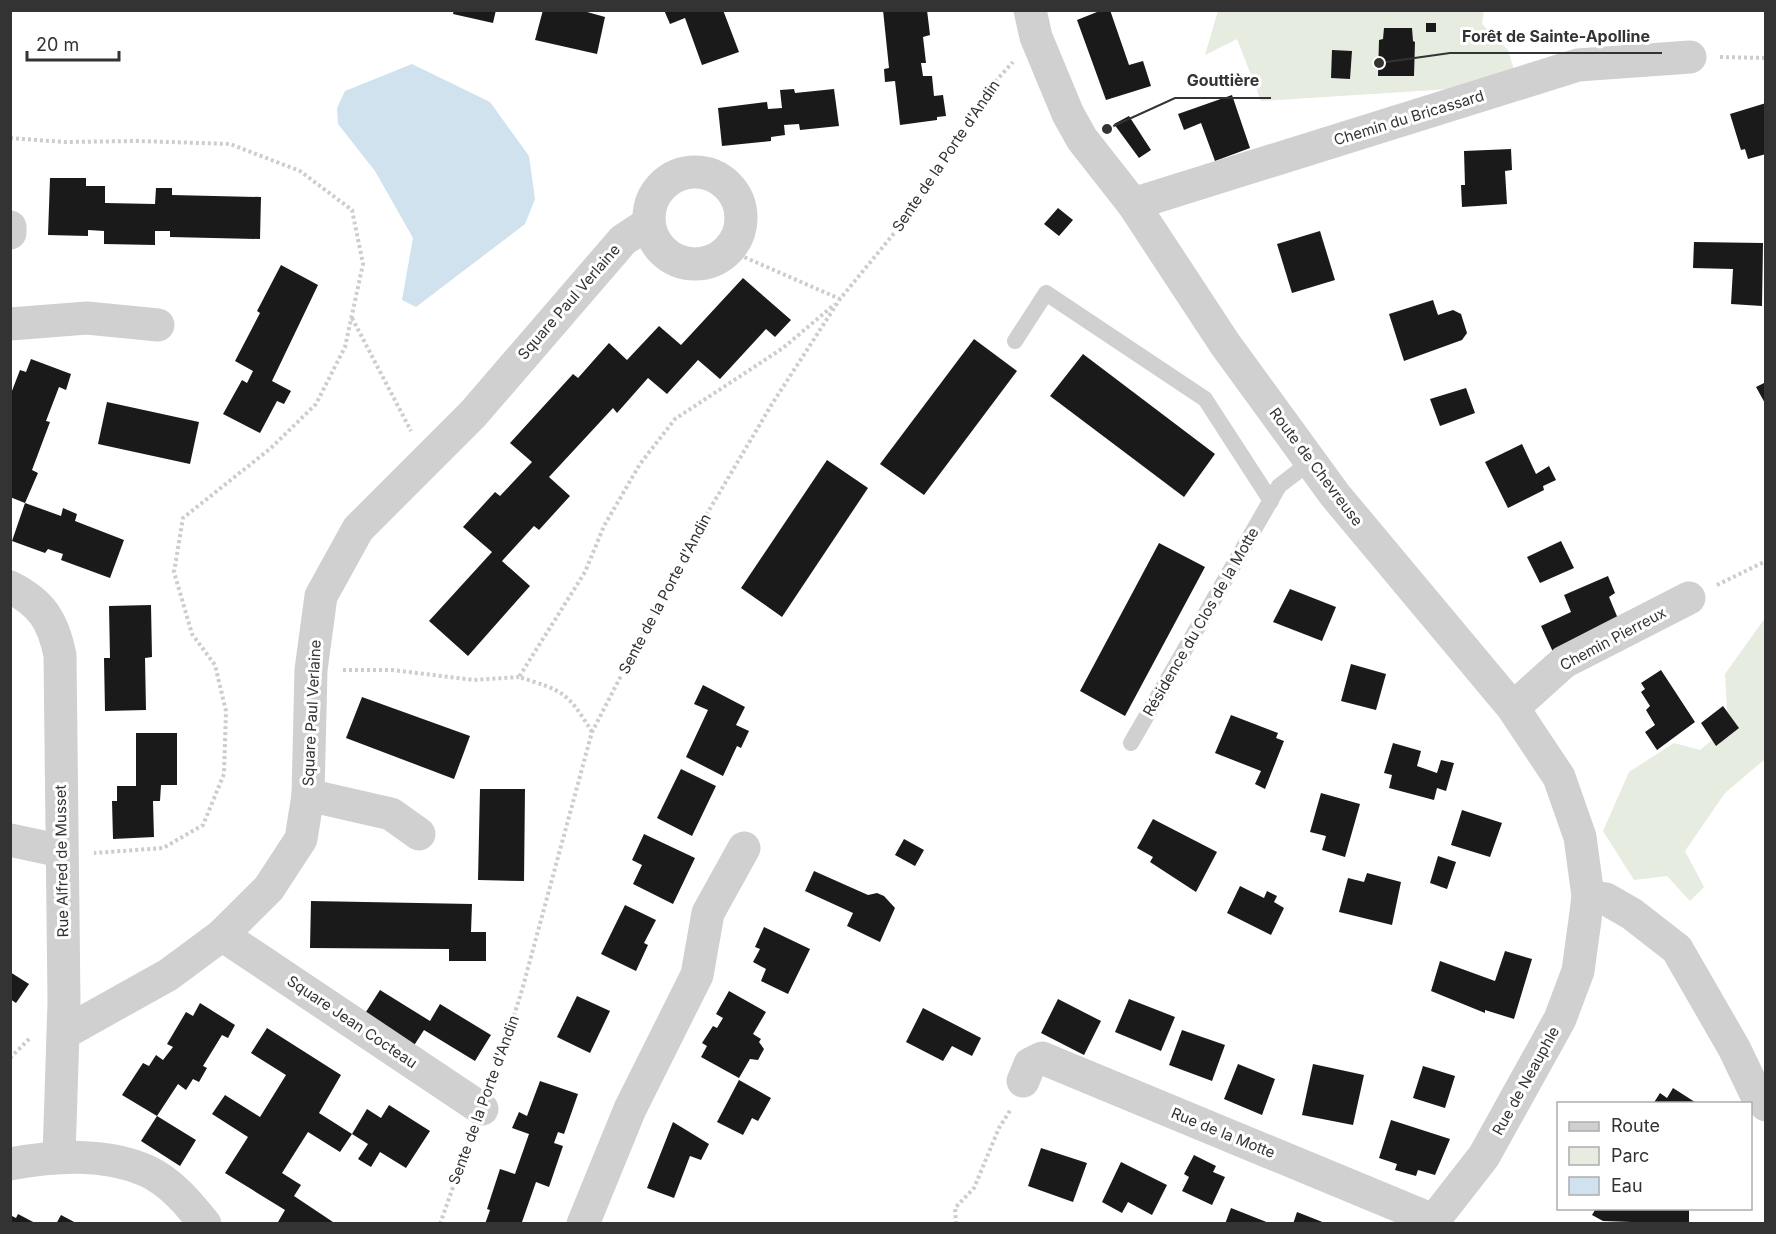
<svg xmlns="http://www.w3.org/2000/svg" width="1776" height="1234" font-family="Inter,sans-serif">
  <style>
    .green { fill: #e6ecdf }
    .water { fill: #cfe2ee }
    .building { fill: #1a1a1a }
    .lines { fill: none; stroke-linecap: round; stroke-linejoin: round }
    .path { stroke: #cdcdcd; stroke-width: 4; stroke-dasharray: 3 3; stroke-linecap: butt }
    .service { stroke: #d0d0d0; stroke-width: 16 }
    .minor { stroke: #d0d0d0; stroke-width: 33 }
    .tertiary { stroke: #d0d0d0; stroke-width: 33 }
    .labels { text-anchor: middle; stroke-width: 6; stroke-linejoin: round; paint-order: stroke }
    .street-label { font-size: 15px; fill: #333; stroke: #fff }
    .leader { fill: none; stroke: #333; stroke-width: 2 }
    .callout-dot { fill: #333; stroke: #fff; stroke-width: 2 }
    .callout-label { font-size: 16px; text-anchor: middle; font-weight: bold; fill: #333; stroke: #fff; stroke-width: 6; stroke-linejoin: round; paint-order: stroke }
  </style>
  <rect width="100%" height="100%" fill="#fff"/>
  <g class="green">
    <path d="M1484 10 1482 24 1508 50 1514 70 1450 89 1261 101 1237 39 1205 55 1218 11Z"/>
    <path d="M1765 618V759L1725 793 1685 851 1704 887 1690 901 1667 876 1634 880 1603 831 1629 772 1674 743 1700 750 1728 727 1725 674Z"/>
  </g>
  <path class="water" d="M412 64 490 102 529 156 535 199 525 224 416 307 402 300 413 238 375 171 338 124 337 108 345 91Z"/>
  <g class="building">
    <path d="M454 10H496L493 23 453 14Z"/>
    <path d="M543 10H580L605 17 597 54 535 40Z"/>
    <path d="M664 10H723L739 52 702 65 685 18 670 24Z"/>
    <path d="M883 10H927L930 35 923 37 926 63H921L923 76H932L934 96 943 95 946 116 937 117V120L900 125 895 81 885 82 884 69 889 68Z"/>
    <path d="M1102 10H1110L1129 65 1143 61 1151 86 1106 100 1077 20Z"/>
    <rect x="1426" y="23" width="10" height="9"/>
    <path d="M1384 28H1412L1413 41 1415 42 1414 76H1378L1379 40 1383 39Z"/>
    <path d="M1332 50 1352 51 1350 79 1331 78Z"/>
    <path d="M794 89 795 93 834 89 839 126 800 130 799 124 784 125 785 135 771 137V141L722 146 718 108 767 102 768 109 782 108 780 90Z"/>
    <path d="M1232 95 1250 148 1215 161 1201 123 1184 130 1178 114Z"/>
    <path d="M1766 103V154L1748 159 1745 149 1741 150 1730 114Z"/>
    <path d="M1129 116 1151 150 1139 158 1114 124Z"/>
    <path d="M1511 149 1512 170 1505 171 1507 204 1462 207 1461 185H1465L1464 151Z"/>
    <path d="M50 178H86V186H105V203L155 204 156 188H172V195L261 197 260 239 170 237V231H155V245L104 244V231L88 230V236L48 235Z"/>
    <path d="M1058 208 1073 220 1059 236 1044 224Z"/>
    <path d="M1320 231 1335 280 1292 293 1277 244Z"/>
    <path d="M1694 242 1763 243 1762 306 1731 304 1733 269 1693 268Z"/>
    <path d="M281 265 318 285 272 381 291 391 284 404 277 401 260 433 223 414 242 380 247 383 253 371 235 361 260 313 257 311Z"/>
    <path d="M743 278 791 320 775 337 766 329 720 379 698 360 667 394 648 378 617 413 613 408 549 477 570 496 539 530 534 526 502 561 530 586 468 656 429 621 492 552 463 527 495 492 500 496 532 462 510 443 573 374 578 378 609 343 627 360 659 326 681 345Z"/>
    <path d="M1433 300 1438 315 1453 310 1461 314 1467 333 1462 340 1404 361 1389 314Z"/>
    <path d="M974 339 1017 371 924 495 880 464Z"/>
    <path d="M1083 354 1215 454 1184 497 1050 396Z"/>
    <path d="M31 359 71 374 66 390 59 387 46 421 50 422 32 470 38 473 25 503 10 497V396L20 370 26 372Z"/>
    <path d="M1766 382V405L1756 387Z"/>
    <path d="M1466 388 1475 413 1440 426 1430 399Z"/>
    <path d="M107 402 199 422 190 464 98 444Z"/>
    <path d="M1522 444 1536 474 1549 466 1556 480 1543 486 1544 490 1508 508 1485 462Z"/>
    <path d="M827 460 868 488 782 617 741 588Z"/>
    <path d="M25 503 61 516 63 508 77 514 75 521 124 540 110 578 61 560 63 554 48 549 45 553 12 541Z"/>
    <path d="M1561 541 1574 568 1540 583 1527 557Z"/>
    <path d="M1159 543 1205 567 1125 716 1080 691Z"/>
    <path d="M1608 576 1615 593 1609 597 1619 621 1553 652 1541 626 1571 612 1564 595Z"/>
    <path d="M1290 589 1336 607 1322 641 1273 622Z"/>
    <path d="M151 605 152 657 145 658 146 710 105 711 104 658H110L109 606Z"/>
    <path d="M1351 664 1386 674 1376 710 1341 701Z"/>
    <path d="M1661 670 1695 722 1657 750 1645 732 1655 725 1646 710 1650 706 1641 692 1645 689 1641 683Z"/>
    <path d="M703 685 745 707 736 725 749 731 741 748 737 746 723 776 686 757 708 710 694 704Z"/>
    <path d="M362 697 470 736 454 779 346 738Z"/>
    <path d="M1723 706 1739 728 1716 746 1701 723Z"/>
    <path d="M1231 715 1278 733 1276 738 1284 741 1265 789 1255 784 1261 771 1215 753Z"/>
    <path d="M136 733H177V785H161L160 801H153L154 837 113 839 112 801H117V786H136Z"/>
    <path d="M1393 743 1421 751 1417 766 1437 773 1441 760 1454 763 1446 791 1437 788 1434 800 1389 788 1392 775 1384 773Z"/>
    <path d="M681 769 716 786 692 836 657 818Z"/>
    <path d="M480 789H525L524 881 478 880Z"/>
    <path d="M1321 793 1360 804 1345 857 1322 850 1326 836 1310 832Z"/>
    <path d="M1462 810 1502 823 1490 857 1451 845Z"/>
    <path d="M1153 819 1217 852 1196 892 1150 862 1153 857 1137 848Z"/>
    <path d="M644 834 695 858 673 904 633 884 642 865 632 860Z"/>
    <path d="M904 839 924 850 915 866 895 855Z"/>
    <path d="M1438 856 1456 862 1447 889 1430 883Z"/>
    <path d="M814 871 868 895 877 893 884 896 895 908 880 942 847 926 853 913 805 891Z"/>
    <path d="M1367 873 1401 882 1392 925 1339 912 1348 878 1364 882Z"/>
    <path d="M1240 886 1264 898 1267 891 1277 896 1274 902 1284 908 1271 935 1227 913Z"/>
    <path d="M311 901 472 904 471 932H486V961H449V949L310 948Z"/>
    <path d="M625 905 656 920 644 943 648 945 636 971 601 954Z"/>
    <path d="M764 927 810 949 788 994 761 981 766 969 753 962 760 949 755 947Z"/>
    <path d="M1505 951 1532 959 1514 1019 1485 1010V1013L1431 991 1440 961 1495 981Z"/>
    <path d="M10 972 29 984 16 1003 10 999Z"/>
    <path d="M380 990 430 1021 440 1004 491 1035 475 1061 424 1030 413 1047 364 1015Z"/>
    <path d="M729 991 766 1012 753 1034 761 1039 759 1042 764 1049 758 1060 750 1059 739 1078 701 1057 707 1046 702 1043 713 1026 717 1028 723 1018 716 1014Z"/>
    <path d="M577 996 610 1011 590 1053 557 1037Z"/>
    <path d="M1058 999 1101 1021 1084 1055 1041 1033Z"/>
    <path d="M1129 999 1175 1017 1161 1051 1115 1032Z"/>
    <path d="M200 1003 235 1025 228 1038 222 1035 203 1066 207 1068 199 1082 193 1079 186 1090 178 1084 157 1116 122 1095 143 1063 149 1066 156 1055 163 1060 173 1047 167 1044 186 1012 193 1016Z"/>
    <path d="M923 1008 981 1038 972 1056 952 1046 943 1061 906 1042Z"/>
    <path d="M267 1028 341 1075 319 1113 352 1134 340 1152 308 1132 282 1173 301 1185 294 1196 336 1224H281L278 1222 285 1210 225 1173 248 1137 212 1114 225 1095 260 1117 286 1075 251 1053Z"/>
    <path d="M1182 1030 1225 1045 1212 1081 1169 1065Z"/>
    <path d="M1238 1064 1275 1079 1262 1115 1224 1099Z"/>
    <path d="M1313 1064 1364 1075 1353 1125 1302 1115Z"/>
    <path d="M1423 1066 1455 1076 1445 1108 1413 1098Z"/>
    <path d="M739 1080 771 1098 758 1121 752 1118 743 1135 717 1122Z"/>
    <path d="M540 1081 578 1094 564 1134 558 1132 554 1143 563 1146 549 1187 536 1182 522 1222 526 1224H485L490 1210 487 1209 500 1169 515 1174 529 1134 512 1128 519 1112 527 1116Z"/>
    <path d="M1673 1088 1698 1104H1653L1660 1093 1667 1098Z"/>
    <path d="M389 1105 430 1131 406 1168 380 1152 371 1167 358 1159 368 1144 352 1134 367 1109 381 1118Z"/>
    <path d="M157 1116 196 1140 180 1166 141 1141Z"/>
    <path d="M1391 1120 1450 1139 1435 1175 1418 1170 1416 1176 1395 1170 1397 1164 1379 1158Z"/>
    <path d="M673 1122 709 1144 701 1160 690 1156 674 1198 647 1188Z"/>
    <path d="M1041 1148 1087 1163 1073 1202 1028 1186Z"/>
    <path d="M1194 1155 1216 1166 1213 1172 1225 1177 1212 1205 1182 1191 1189 1177 1184 1174Z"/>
    <path d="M1121 1162 1167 1185 1152 1215 1128 1202 1122 1213 1102 1202Z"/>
    <path d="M1231 1208 1269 1223V1224H1225Z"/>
    <path d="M1592 1209H1689V1224L1603 1221 1592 1215 1595 1210Z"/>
    <path d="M1297 1212 1325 1223V1224H1293Z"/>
    <path d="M18 1214 37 1224H10V1215L16 1218Z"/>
    <path d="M61 1215 78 1224H56Z"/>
  </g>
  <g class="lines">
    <g class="path">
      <path d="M1720 57 1766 58"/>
      <path d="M10 138 64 142 138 141 230 144 300 171 352 210 363 264 345 347 316 404 271 448 183 518 174 572 192 634 215 665 226 711 224 774 203 825 163 848 94 853"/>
      <path d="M728 250 840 299"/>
      <path d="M352 318 411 431"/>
      <path d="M1717 585 1766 561"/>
      <path d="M343 670H392L474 680 519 677"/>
      <path d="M592 732C567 691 563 691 519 677L585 572 604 526 640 464 675 419 783 348 835 304"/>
      <path d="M10 1058 31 1037"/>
      <path d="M494 1079 522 990 592 732 689 544 772 404 840 299 914 209 985 93 1013 62"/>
      <path d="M440 1224 470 1139"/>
      <path d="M956 1224 955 1208 974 1188 999 1128 1011 1109"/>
    </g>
    <g class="service">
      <path d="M1015 341 1046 293 1205 399 1271 501"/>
      <path d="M1131 743 1279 486 1310 462"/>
    </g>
    <g class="minor">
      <circle cx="695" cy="218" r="46"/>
      <path d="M1133 204 1578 65 1690 57"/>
      <path d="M10 227V233"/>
      <path d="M10 324 87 318 158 325"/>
      <path d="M10 587C42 603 53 621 60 655L64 1002 59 1156"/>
      <path d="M1513 708 1564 662 1689 598"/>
      <path d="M308 795 391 814 419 834"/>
      <path d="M10 840 61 851"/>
      <path d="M1588 896 1606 899 1632 914 1677 949 1734 1048 1757 1096 1766 1105"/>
      <path d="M222 935 482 1109"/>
      <path d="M64 1033 168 975 222 935 269 888 301 839 308 795 311 670 321 596 358 529 473 414 623 240 649 223"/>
      <path d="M1023 1081 1030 1064 1042 1058 1433 1220"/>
      <path d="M10 1164C55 1156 104 1152 147 1171 171 1182 189 1204 205 1224"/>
      <path d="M583 1224 630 1109 697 975 708 913 744 848"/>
    </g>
    <path class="tertiary" d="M1030 10 1036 37 1068 114 1082 139 1133 204 1225 344 1335 495 1513 708 1559 777 1580 837 1588 896 1585 920 1578 971 1560 1019 1484 1156 1431 1224"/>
  </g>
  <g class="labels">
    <g class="street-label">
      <text transform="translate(1409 118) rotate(-17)" y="5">Chemin du Bricassard</text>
      <text transform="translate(946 156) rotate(-56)" y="5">Sente de la Porte d'Andin</text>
      <text transform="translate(569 302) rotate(-49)" y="5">Square Paul Verlaine</text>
      <text transform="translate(1316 467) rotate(53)" y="5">Route de Chevreuse</text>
      <text transform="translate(665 594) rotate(-62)" y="5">Sente de la Porte d'Andin</text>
      <text transform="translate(1201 622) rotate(-60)" y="5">Résidence du Clos de la Motte</text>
      <text transform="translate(1613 639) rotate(-28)" y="5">Chemin Pierreux</text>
      <text transform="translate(312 713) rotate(-87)" y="5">Square Paul Verlaine</text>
      <text transform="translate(62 861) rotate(-91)" y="5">Rue Alfred de Musset</text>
      <text transform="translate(352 1022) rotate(34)" y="5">Square Jean Cocteau</text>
      <text transform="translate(1526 1081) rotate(-61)" y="5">Rue de Neauphle</text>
      <text transform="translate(484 1100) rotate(-70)" y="5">Sente de la Porte d'Andin</text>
      <text transform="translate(1223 1133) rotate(22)" y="5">Rue de la Motte</text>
    </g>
  </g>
  <path class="leader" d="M1379 63L1450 53H1662M1107 129L1175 98H1271"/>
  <g class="callout-dot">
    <circle cx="1379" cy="63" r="6"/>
    <circle cx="1107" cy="129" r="6"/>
  </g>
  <g class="callout-label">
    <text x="1556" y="42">Forêt de Sainte-Apolline</text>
    <text x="1223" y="86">Gouttière</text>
  </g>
  <rect width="1776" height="1234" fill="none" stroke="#333333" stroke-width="24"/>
  <rect x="1557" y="1102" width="195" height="108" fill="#ffffff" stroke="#adadad" stroke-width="1.5"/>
  <rect x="1569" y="1122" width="30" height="9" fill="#d0d0d0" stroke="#adadad" stroke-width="1.5"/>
  <text x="1611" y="1132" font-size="18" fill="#333333">Route</text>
  <rect x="1569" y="1147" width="30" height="18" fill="#e6ecdf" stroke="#adadad" stroke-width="1.5"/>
  <text x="1611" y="1162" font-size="18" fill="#333333">Parc</text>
  <rect x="1569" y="1177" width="30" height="18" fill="#cfe2ee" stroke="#adadad" stroke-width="1.5"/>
  <text x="1611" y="1192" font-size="18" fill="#333333">Eau</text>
  <path d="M27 51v9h92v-9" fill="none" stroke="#333333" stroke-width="3"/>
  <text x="36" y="51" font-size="18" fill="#333333" stroke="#ffffff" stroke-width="4.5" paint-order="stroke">20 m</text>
</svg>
